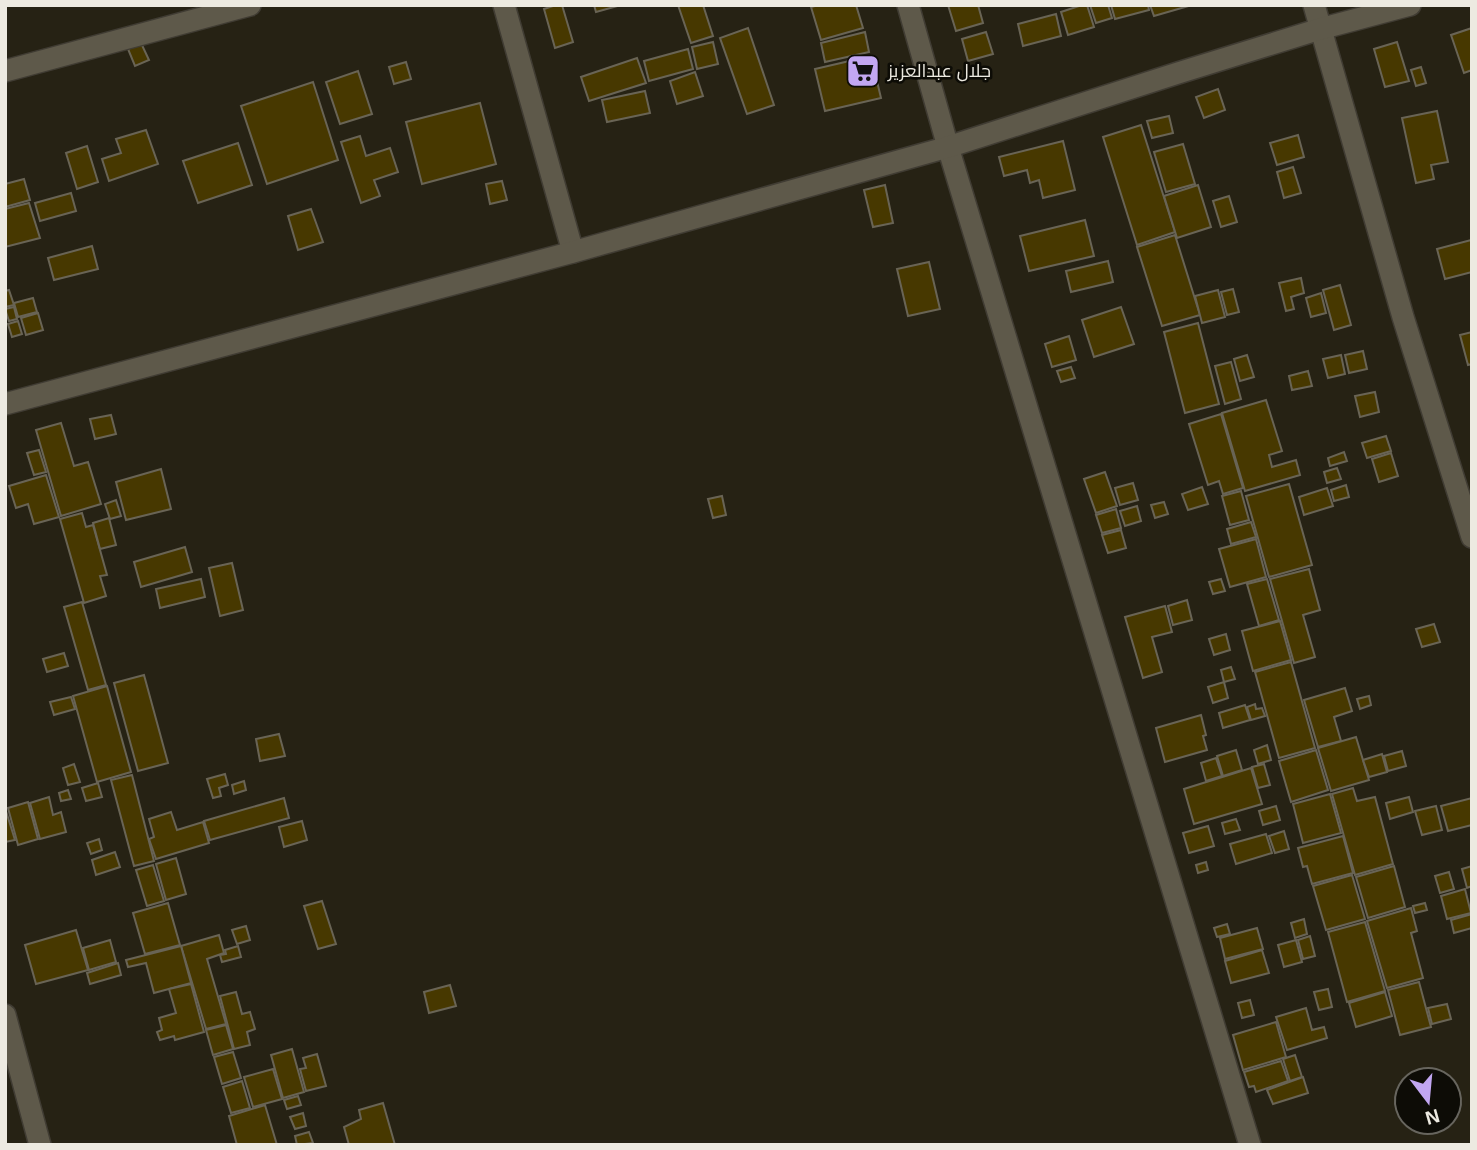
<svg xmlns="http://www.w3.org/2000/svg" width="1477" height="1150" font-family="Helvetica,Cairo,sans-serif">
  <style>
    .building { fill: #473800; stroke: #696455; stroke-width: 2 }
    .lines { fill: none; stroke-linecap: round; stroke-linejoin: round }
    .minor-casing { stroke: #403c33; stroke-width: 24 }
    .minor { stroke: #5e594a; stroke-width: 21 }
    .labels { text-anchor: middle; stroke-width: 5; stroke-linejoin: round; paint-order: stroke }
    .poi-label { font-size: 18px; fill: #edeae1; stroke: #0d0c06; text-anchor: start }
  </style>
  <rect width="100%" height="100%" fill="#262214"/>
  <g class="building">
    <path d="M556 5H562L573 42 555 48 544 9Z"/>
    <path d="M594 5H621L596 12Z"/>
    <path d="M678 5H703L713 36 691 43Z"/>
    <path d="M819 5H856L863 28 821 40 811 7Z"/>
    <path d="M948 5H978L983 23 956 31Z"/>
    <path d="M1082 5H1087L1094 27 1068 35 1061 12Z"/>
    <path d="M1090 5H1108L1112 18 1096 23Z"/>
    <path d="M1111 5H1148L1149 10 1115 19Z"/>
    <path d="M1150 5H1192L1154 16Z"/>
    <path d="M1056 14 1061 36 1023 46 1018 24Z"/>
    <path d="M748 28 774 105 747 114 720 38Z"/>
    <path d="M1472 28V70L1464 73 1451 35Z"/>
    <path d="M865 32 869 52 825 62 821 43Z"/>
    <path d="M986 32 993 54 968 61 962 39Z"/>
    <path d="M713 42 718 64 697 69 692 47Z"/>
    <path d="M1397 42 1409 81 1385 87 1374 49Z"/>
    <path d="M141 43 149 60 135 66 128 49Z"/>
    <path d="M688 49 693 69 649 81 644 61Z"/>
    <path d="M871 56 881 98 825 111 815 69Z"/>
    <path d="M637 58 646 83 589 101 581 77Z"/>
    <path d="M406 62 411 79 394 84 389 67Z"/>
    <path d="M1421 67 1426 83 1416 86 1411 70Z"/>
    <path d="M358 71 372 114 340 124 326 82Z"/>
    <path d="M695 72 703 96 677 104 670 81Z"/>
    <path d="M313 82 338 160 267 184 241 106Z"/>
    <path d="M1218 89 1225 110 1204 118 1196 97Z"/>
    <path d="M645 91 650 113 607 122 602 100Z"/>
    <path d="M480 103 496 164 422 184 406 122Z"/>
    <path d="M1437 111 1448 162 1431 165 1434 179 1416 183 1402 118Z"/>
    <path d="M1169 116 1173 133 1152 138 1147 121Z"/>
    <path d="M1141 125 1175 232 1137 245 1103 137Z"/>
    <path d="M146 130 158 164 109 181 102 159 121 153 116 139Z"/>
    <path d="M1298 135 1304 157 1277 165 1270 143Z"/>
    <path d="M360 136 366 156 390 148 398 172 374 180 380 196 361 203 341 142Z"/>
    <path d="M1063 141 1075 190 1043 198 1039 180 1030 183 1027 170 1004 176 999 157Z"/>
    <path d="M238 143 252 185 198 203 183 161Z"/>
    <path d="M1183 144 1195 184 1166 192 1154 152Z"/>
    <path d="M87 146 98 182 77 189 66 153Z"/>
    <path d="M1293 167 1301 193 1284 198 1277 172Z"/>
    <path d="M24 179 30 200 5 207V184Z"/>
    <path d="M502 181 507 200 490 204 486 184Z"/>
    <path d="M885 185 893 223 873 227 864 190Z"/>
    <path d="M1198 185 1211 227 1177 238 1164 196Z"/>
    <path d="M71 193 76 211 40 221 35 203Z"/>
    <path d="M1229 196 1237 222 1221 227 1213 201Z"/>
    <path d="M29 203 40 238 5 247V209Z"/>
    <path d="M311 209 323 242 298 250 288 216Z"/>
    <path d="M1085 220 1094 256 1029 271 1020 236Z"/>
    <path d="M1175 235 1200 315 1162 326 1137 247Z"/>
    <path d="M1471 240 1472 272 1445 279 1437 249Z"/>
    <path d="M92 246 98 269 54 280 48 258Z"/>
    <path d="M1108 261 1113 282 1071 292 1066 271Z"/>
    <path d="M929 262 940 309 908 316 897 269Z"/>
    <path d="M1301 278 1304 293 1291 297 1294 309 1286 311 1279 283Z"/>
    <path d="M1340 285 1351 325 1334 330 1323 290Z"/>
    <path d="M1233 289 1239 312 1227 315 1221 292Z"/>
    <path d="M9 290 14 305 5 307V291Z"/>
    <path d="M1218 290 1225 317 1202 323 1195 296Z"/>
    <path d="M1321 293 1326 313 1311 317 1306 298Z"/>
    <path d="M33 298 37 312 18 317 14 303Z"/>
    <path d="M14 307 17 319 9 321 5 309Z"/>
    <path d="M1121 307 1134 344 1094 357 1082 320Z"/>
    <path d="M38 313 43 330 26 335 21 318Z"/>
    <path d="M18 321 22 334 12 337 8 324Z"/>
    <path d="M1198 323 1219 404 1185 413 1164 332Z"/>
    <path d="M1472 332V364L1468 365 1460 335Z"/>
    <path d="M1069 336 1076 360 1052 367 1045 344Z"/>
    <path d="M1363 351 1367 369 1349 373 1345 355Z"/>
    <path d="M1247 355 1254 377 1240 381 1234 359Z"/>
    <path d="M1341 355 1345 374 1328 378 1323 359Z"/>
    <path d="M1231 362 1241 399 1225 404 1215 366Z"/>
    <path d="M1071 367 1075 378 1061 382 1057 371Z"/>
    <path d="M1308 371 1312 386 1292 390 1289 376Z"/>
    <path d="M1375 392 1379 412 1360 417 1355 396Z"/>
    <path d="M1266 400 1282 451 1269 455 1272 467 1296 460 1300 475 1245 491 1222 413Z"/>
    <path d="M1221 414 1243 488 1223 494 1219 481 1208 485 1189 424Z"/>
    <path d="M111 415 116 434 95 439 90 419Z"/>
    <path d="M61 423 74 466 88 462 101 504 61 516 36 430Z"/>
    <path d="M1386 436 1391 451 1367 458 1362 443Z"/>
    <path d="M39 450 46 472 34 475 27 453Z"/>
    <path d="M1344 452 1347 461 1330 466 1328 458Z"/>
    <path d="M1391 453 1398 476 1379 482 1372 459Z"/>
    <path d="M1337 468 1341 479 1327 483 1324 472Z"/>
    <path d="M161 469 171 509 126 520 116 482Z"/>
    <path d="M1105 472 1117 506 1096 513 1084 479Z"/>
    <path d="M46 475 59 517 34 524 28 504 16 508 9 486Z"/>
    <path d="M1133 483 1138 500 1120 505 1115 488Z"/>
    <path d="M1289 484 1312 565 1269 577 1246 496Z"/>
    <path d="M1346 485 1349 497 1334 501 1331 490Z"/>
    <path d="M1202 487 1208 504 1188 510 1182 494Z"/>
    <path d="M1327 488 1333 506 1304 515 1299 497Z"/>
    <path d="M1241 491 1249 520 1230 525 1222 496Z"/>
    <path d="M722 496 726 515 713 518 708 499Z"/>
    <path d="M116 500 121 516 110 519 105 504Z"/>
    <path d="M1164 502 1168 514 1155 518 1151 505Z"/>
    <path d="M1137 506 1141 521 1125 526 1120 511Z"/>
    <path d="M1116 509 1121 528 1102 533 1096 515Z"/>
    <path d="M82 513 86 527 93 525 107 575 100 576 106 596 84 603 60 519Z"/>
    <path d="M109 518 116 545 100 549 93 523Z"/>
    <path d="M1251 522 1256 537 1231 544 1227 529Z"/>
    <path d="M1121 530 1126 548 1108 553 1102 535Z"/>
    <path d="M1256 539 1266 577 1230 587 1219 549Z"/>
    <path d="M185 547 192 572 141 587 134 562Z"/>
    <path d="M232 563 243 610 220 616 209 568Z"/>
    <path d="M1309 569 1320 610 1303 615 1315 657 1294 663 1270 579Z"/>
    <path d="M201 579 205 597 160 608 156 589Z"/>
    <path d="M1221 579 1225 591 1213 594 1209 582Z"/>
    <path d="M1267 579 1279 620 1259 626 1247 584Z"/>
    <path d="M1187 600 1192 620 1173 625 1168 606Z"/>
    <path d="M82 602 106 685 88 690 64 607Z"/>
    <path d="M1165 606 1172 632 1152 637 1162 672 1143 678 1125 617Z"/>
    <path d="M1280 621 1291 660 1253 671 1242 631Z"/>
    <path d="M1434 624 1440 642 1422 647 1416 629Z"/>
    <path d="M1226 634 1230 650 1214 655 1209 639Z"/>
    <path d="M64 653 68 666 47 672 43 659Z"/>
    <path d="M1291 662 1315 748 1279 758 1255 672Z"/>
    <path d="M1231 667 1235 679 1224 682 1221 670Z"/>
    <path d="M144 675 168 763 138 771 114 683Z"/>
    <path d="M1224 682 1228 698 1213 703 1208 687Z"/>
    <path d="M107 686 131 772 97 782 73 696Z"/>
    <path d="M1345 688 1352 711 1334 717 1341 741 1318 747 1304 700Z"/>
    <path d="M1369 696 1371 705 1360 709 1357 699Z"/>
    <path d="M71 697 75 709 54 715 50 702Z"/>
    <path d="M1255 704 1256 709 1262 708 1265 716 1251 720 1247 707Z"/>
    <path d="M1245 705 1250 720 1223 728 1219 713Z"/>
    <path d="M1201 715 1206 735 1203 736 1207 750 1165 762 1156 728Z"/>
    <path d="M279 734 285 756 260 761 256 739Z"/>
    <path d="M1356 737 1369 780 1331 791 1318 748Z"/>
    <path d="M1267 745 1271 760 1258 764 1254 750Z"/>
    <path d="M1236 750 1242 770 1223 776 1217 756Z"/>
    <path d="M1316 750 1328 790 1291 802 1279 761Z"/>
    <path d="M1402 751 1406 766 1388 771 1384 756Z"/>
    <path d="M1382 754 1387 772 1369 777 1363 760Z"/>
    <path d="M1216 758 1222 776 1206 781 1201 763Z"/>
    <path d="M74 764 80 782 68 785 63 768Z"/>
    <path d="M1264 764 1270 785 1258 788 1252 767Z"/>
    <path d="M1251 768 1262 804 1194 824 1184 789Z"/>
    <path d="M225 774 228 785 219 788 221 796 213 798 207 779Z"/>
    <path d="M132 775 154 861 134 866 111 780Z"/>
    <path d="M244 781 246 790 234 794 232 785Z"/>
    <path d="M98 783 102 797 86 801 82 788Z"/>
    <path d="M1353 788 1357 801 1375 797 1393 864 1355 875 1332 794Z"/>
    <path d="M68 790 71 799 61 801 59 793Z"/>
    <path d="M1330 794 1341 833 1303 843 1293 804Z"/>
    <path d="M49 797 53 815 61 812 66 832 40 839 30 803Z"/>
    <path d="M1409 797 1413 812 1390 819 1386 803Z"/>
    <path d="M284 798 289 818 210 840 204 821Z"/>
    <path d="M1472 798V825L1448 831 1441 806Z"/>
    <path d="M28 802 38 839 18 845 8 808Z"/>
    <path d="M1276 806 1280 820 1263 825 1259 811Z"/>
    <path d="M1436 806 1442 830 1422 835 1415 811Z"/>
    <path d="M5 808 15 840 5 842Z"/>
    <path d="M171 812 177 830 203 822 209 843 156 859 149 839 154 837 149 819Z"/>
    <path d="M1236 819 1240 830 1225 834 1222 823Z"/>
    <path d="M302 821 307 840 284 847 279 827Z"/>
    <path d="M1208 826 1214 846 1189 853 1183 833Z"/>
    <path d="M1284 831 1289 849 1275 853 1269 836Z"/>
    <path d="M1266 834 1272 853 1236 864 1230 844Z"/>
    <path d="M1343 836 1353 873 1312 884 1307 866 1303 867 1298 848Z"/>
    <path d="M99 839 102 850 91 854 87 843Z"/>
    <path d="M115 852 120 867 96 875 92 860Z"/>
    <path d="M176 858 186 894 166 900 156 864Z"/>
    <path d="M1206 862 1208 870 1198 873 1196 865Z"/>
    <path d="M153 865 164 901 147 906 136 870Z"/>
    <path d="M1394 866 1405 907 1368 918 1356 877Z"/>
    <path d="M1472 866V886L1467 888 1462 869Z"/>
    <path d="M1449 872 1454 889 1440 893 1435 876Z"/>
    <path d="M1352 875 1365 919 1326 930 1313 886Z"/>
    <path d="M1465 889 1471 913 1447 919 1441 896Z"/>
    <path d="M322 901 336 944 318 949 304 906Z"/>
    <path d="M168 903 180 945 145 954 133 913Z"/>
    <path d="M1425 903 1427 910 1415 913 1413 906Z"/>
    <path d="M1411 908 1417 931 1411 933 1423 978 1387 988 1367 921Z"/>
    <path d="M1472 914V928L1454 933 1451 920Z"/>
    <path d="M1304 919 1307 934 1295 938 1291 923Z"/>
    <path d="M1365 922 1385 991 1347 1002 1328 932Z"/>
    <path d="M1227 924 1230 934 1217 937 1214 928Z"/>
    <path d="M246 926 250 940 237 944 232 930Z"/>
    <path d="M1257 928 1263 949 1225 959 1220 938Z"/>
    <path d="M76 930 88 970 36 984 25 945Z"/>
    <path d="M219 935 224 953 207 959 226 1024 206 1029 181 946Z"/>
    <path d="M1310 936 1315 956 1303 959 1298 940Z"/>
    <path d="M110 940 116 962 89 970 83 948Z"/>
    <path d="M1296 940 1302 962 1284 967 1278 945Z"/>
    <path d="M181 946 191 983 154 993 146 963 128 967 126 960Z"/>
    <path d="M238 946 241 957 222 962 220 955 226 954 225 950Z"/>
    <path d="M1262 950 1269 973 1231 983 1225 961Z"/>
    <path d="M118 963 121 975 90 984 87 973Z"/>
    <path d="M1419 982 1431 1027 1400 1035 1388 990Z"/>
    <path d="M191 984 204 1032 175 1040 174 1036 160 1040 157 1032 162 1030 159 1018 176 1013 169 989Z"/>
    <path d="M450 985 456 1006 429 1013 424 992Z"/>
    <path d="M1328 989 1332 1007 1319 1010 1314 992Z"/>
    <path d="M236 992 242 1014 250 1012 255 1029 247 1032 250 1045 234 1049 220 996Z"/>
    <path d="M1385 992 1392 1016 1356 1027 1349 1003Z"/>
    <path d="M1250 1000 1254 1015 1242 1018 1238 1003Z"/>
    <path d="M1447 1004 1451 1019 1432 1024 1428 1008Z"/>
    <path d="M1306 1008 1312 1030 1324 1027 1327 1038 1287 1050 1276 1017Z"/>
    <path d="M1276 1022 1286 1057 1243 1070 1233 1035Z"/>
    <path d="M226 1025 233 1049 213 1055 206 1030Z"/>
    <path d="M292 1049 304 1092 283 1098 271 1055Z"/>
    <path d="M233 1052 241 1078 222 1084 214 1057Z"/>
    <path d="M317 1054 326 1086 306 1091 300 1069 306 1068 303 1058Z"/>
    <path d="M1295 1055 1302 1077 1290 1081 1283 1059Z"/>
    <path d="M1281 1061 1288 1081 1256 1092 1254 1086 1249 1087 1244 1072Z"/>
    <path d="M273 1069 282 1099 253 1107 244 1077Z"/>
    <path d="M1303 1077 1308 1093 1273 1104 1267 1090Z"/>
    <path d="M242 1081 250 1108 231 1113 223 1087Z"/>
    <path d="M298 1096 301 1105 287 1109 284 1100Z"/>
    <path d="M383 1103 395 1145H349L344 1127 361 1119 359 1110Z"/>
    <path d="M265 1105 277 1145H237L229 1116Z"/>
    <path d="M303 1113 306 1126 295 1129 290 1117Z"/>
    <path d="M309 1132 313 1143 297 1145 295 1136Z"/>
  </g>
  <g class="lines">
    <defs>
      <g id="minor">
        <path d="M504 5 573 252"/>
        <path d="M908 5 948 147 1250 1145"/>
        <path d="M1314 5 1403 317 1472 537"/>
        <path d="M5 71 250 5"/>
        <path d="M5 404 573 252 948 147 1178 73 1320 29 1410 5"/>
        <path d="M5 1015 40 1145"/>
      </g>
    </defs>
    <use href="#minor" class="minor-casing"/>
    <use href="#minor" class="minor"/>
  </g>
  <defs>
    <symbol id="supermarket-square" viewBox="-11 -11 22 22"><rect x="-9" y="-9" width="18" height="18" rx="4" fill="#c2a7f2" stroke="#0d0c06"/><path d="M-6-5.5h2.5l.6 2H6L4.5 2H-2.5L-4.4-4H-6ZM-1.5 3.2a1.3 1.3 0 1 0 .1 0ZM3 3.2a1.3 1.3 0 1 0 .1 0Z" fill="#111"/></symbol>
  </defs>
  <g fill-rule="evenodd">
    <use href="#supermarket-square" x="844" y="52" width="38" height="38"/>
  </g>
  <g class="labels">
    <g class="poi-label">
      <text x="888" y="77">جلال عبدالعزيز</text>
    </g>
  </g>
  <rect width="1477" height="1150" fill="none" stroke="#edeae1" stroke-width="14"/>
  <g transform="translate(1428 1101) rotate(164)"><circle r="33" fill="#0d0c06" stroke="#67655e" stroke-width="2"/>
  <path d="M0-5L12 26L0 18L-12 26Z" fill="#c2a7f2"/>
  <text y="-10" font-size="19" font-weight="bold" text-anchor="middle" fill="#edeae1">N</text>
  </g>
</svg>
